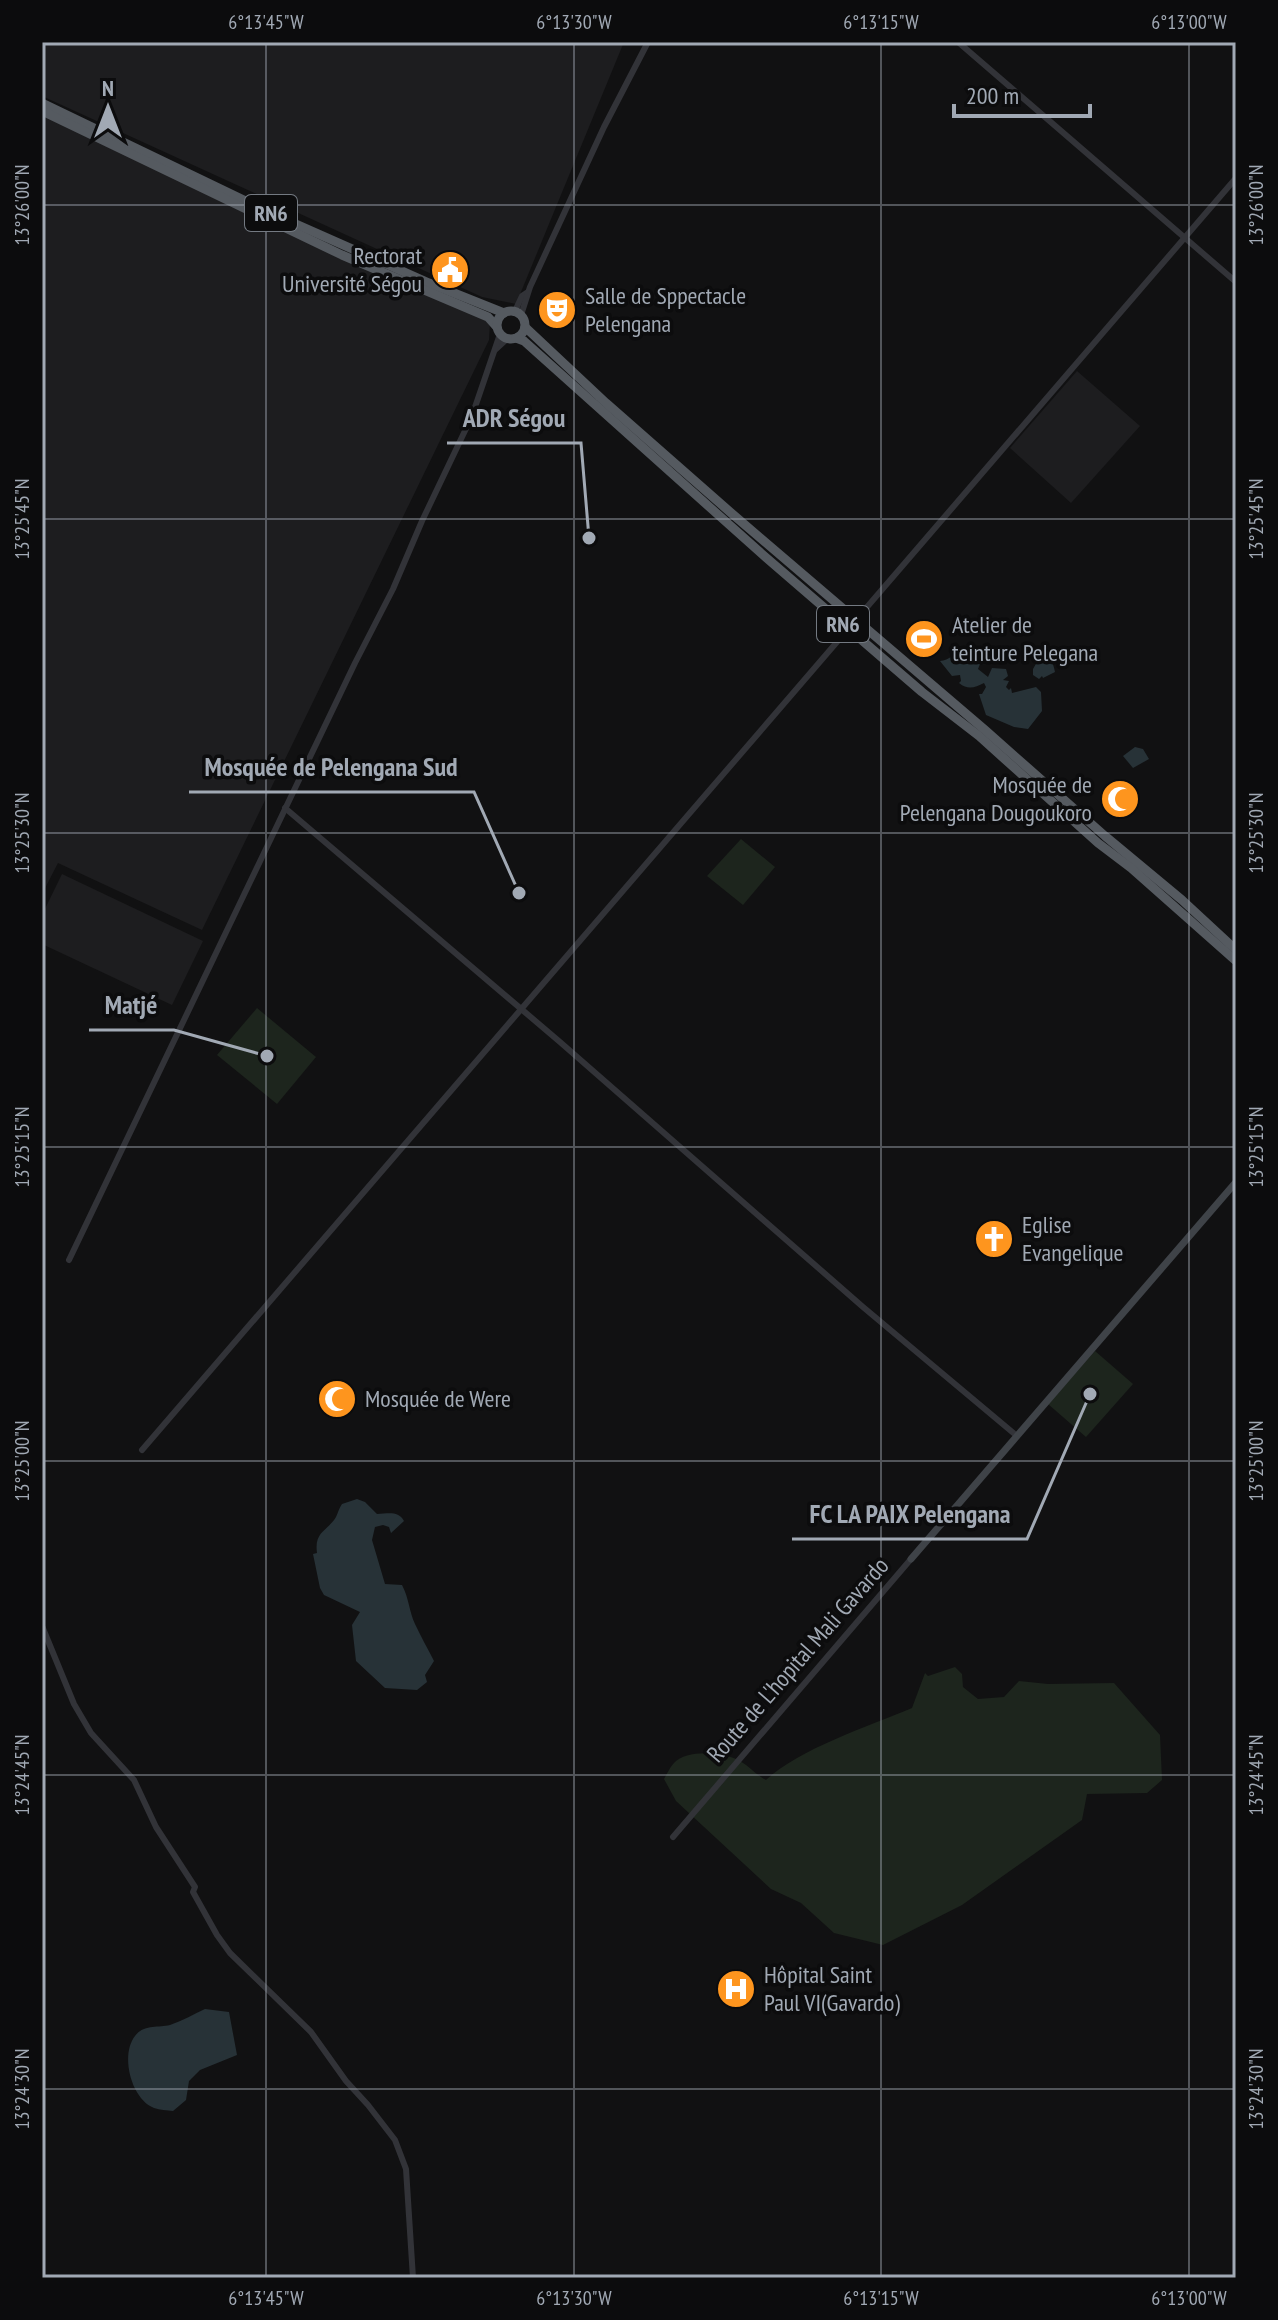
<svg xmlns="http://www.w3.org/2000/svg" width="1278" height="2320" font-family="'PT Sans Narrow',sans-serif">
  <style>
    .built { fill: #1d1d1f }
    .green { fill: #1d251d }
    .water { fill: #273237 }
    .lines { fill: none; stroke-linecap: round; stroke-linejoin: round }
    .tertiary { stroke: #323338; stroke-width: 6 }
    .secondary { stroke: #3f4348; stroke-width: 7 }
    .trunk { stroke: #555a60; stroke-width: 9 }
    .ticks { fill: none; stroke: #a1a9b4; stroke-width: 2; stroke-opacity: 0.45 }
    .labels { text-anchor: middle; stroke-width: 7; stroke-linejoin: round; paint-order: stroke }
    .shield { fill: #0c0c0d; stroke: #747a82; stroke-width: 2 }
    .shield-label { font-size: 22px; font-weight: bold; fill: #a1a9b4 }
    .poi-label { font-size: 24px; fill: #a1a9b4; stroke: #0c0c0d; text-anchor: start }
    .street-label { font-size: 24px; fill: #a1a9b4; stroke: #0c0c0d }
    .leader { fill: none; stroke: #a1a9b4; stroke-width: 3 }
    .callout-dot { fill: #a1a9b4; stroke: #0c0c0d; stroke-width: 3 }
    .callout-label { font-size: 26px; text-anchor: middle; font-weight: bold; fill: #a1a9b4; stroke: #0c0c0d; stroke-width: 7; stroke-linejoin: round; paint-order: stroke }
    .neatline { fill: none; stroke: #a1a9b4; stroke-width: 3 }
    .ticks-label { font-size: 20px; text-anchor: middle; fill: #a1a9b4 }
  </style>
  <rect width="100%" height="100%" fill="#111112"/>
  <g class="built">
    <path d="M42 42H624L516 304 482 297 42 96Z"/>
    <path d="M42 110 490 322 489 340 202 930 58 863 42 894Z"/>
    <path d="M1077 371 1140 426 1071 503 1010 448Z"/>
    <path d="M62 874 203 941 172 1005 42 944V915Z"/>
  </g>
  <g class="green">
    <path d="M741 839 775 867 743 905 707 876Z"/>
    <path d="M257 1008 316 1057 277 1104 217 1055Z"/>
    <path d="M1095 1351 1133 1384 1086 1437 1048 1404Z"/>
    <path d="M955 1667 962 1674 963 1687 978 1699 1004 1697 1019 1681 1048 1684 1114 1683 1160 1735 1162 1780 1147 1793 1087 1794 1082 1820 962 1905 883 1945 834 1933 801 1903 771 1889 676 1801 664 1779C667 1774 670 1767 674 1763 687 1749 724 1752 740 1761 749 1766 756 1775 766 1780 799 1749 869 1726 912 1708L925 1673 928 1676Z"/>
  </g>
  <g class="water">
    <path d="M1003 646 1016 647 1019 654C1013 658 1009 655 1002 658 993 661 991 665 980 664L978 669 988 677 992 668 1006 669 1008 676 1003 680 1009 681 1006 687 1009 690 1011 688 1012 693 1036 687 1041 692 1042 711 1028 729 1014 727 986 715 979 694H982L986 687 984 683C975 687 969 691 959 683L961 681 960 675 952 676 940 661C950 661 956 650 966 652 969 653 973 655 976 655L979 651Z"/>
    <path d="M1040 654C1050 658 1053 661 1055 672L1043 678 1042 676 1039 679 1033 675V669L1037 662 1035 656Z"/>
    <path d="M1135 747 1143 749 1149 759 1133 768 1123 756Z"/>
    <path d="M357 1499 365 1502 377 1514C387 1514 398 1510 404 1521L391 1533 389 1527 383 1525 375 1527 372 1540 385 1584 402 1585C409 1598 409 1611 415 1624 421 1637 428 1649 434 1661L425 1675 427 1682 417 1690 385 1688 356 1661 352 1625 360 1612 324 1595 320 1588 313 1554 317 1553C314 1531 327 1532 336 1517 338 1513 339 1508 342 1504Z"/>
    <path d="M205 2009 229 2012 237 2055 200 2070 189 2081 186 2100 173 2111C167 2110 160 2110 154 2108 131 2099 120 2055 135 2036 144 2024 158 2028 170 2025 182 2021 194 2014 205 2009Z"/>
  </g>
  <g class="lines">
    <g class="tertiary">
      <path d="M958 42 1236 282"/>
      <path d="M515 311 522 296 528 292"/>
      <path d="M521 315 530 287 604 127 648 42"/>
      <path d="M496 349 508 338"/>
      <path d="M285 808 560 1042 863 1307 1017 1436"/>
      <path d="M69 1260 355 663 393 589 422 521 472 416 500 334"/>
      <path d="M142 1450 1236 178"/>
      <path d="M42 1626 74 1704 91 1733 134 1780 156 1827 195 1887 193 1892 217 1935 230 1953 311 2032 346 2081 368 2105 395 2140 406 2169 413 2278"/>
      <path d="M673 1837 911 1559"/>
    </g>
    <path class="secondary" d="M911 1559 1236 1182"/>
    <g class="trunk">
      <path d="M42 103 262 209 429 283 504 313"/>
      <path d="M42 111 342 255 488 317 496 326"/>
      <circle cx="511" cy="325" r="14"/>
      <path d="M525 327 606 403 730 512 985 730 1105 836 1182 900 1236 950"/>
      <path d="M516 338 524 341 762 554 922 692 979 736 1098 843 1131 868 1236 961"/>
    </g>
  </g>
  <path class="ticks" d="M266 42V2278M574 42V2278M881 42V2278M1189 42V2278M42 205H1236M42 519H1236M42 833H1236M42 1147H1236M42 1461H1236M42 1775H1236M42 2089H1236"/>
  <defs>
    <symbol id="civic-disc" viewBox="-11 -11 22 22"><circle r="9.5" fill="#fe951e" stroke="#0c0c0d"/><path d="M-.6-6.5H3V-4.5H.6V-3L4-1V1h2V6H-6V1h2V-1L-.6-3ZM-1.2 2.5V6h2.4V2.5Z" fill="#fff"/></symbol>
    <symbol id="theatre-disc" viewBox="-11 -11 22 22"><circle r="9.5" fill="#fe951e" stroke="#0c0c0d"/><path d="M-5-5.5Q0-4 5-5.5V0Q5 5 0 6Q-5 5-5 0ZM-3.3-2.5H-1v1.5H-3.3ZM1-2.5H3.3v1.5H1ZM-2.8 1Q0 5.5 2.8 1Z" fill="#fff"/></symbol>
    <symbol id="stadium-disc" viewBox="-11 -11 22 22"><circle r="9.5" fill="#fe951e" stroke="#0c0c0d"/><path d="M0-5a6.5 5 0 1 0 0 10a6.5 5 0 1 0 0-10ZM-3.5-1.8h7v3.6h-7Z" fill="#fff"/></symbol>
    <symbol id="mosque-disc" viewBox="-11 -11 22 22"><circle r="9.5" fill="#fe951e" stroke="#0c0c0d"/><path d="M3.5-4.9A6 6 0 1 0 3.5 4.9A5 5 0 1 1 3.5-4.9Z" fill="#fff"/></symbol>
    <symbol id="church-disc" viewBox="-11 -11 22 22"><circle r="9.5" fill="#fe951e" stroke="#0c0c0d"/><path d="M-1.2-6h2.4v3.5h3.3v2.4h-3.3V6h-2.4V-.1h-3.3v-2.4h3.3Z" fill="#fff"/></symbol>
    <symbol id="hospital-disc" viewBox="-11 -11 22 22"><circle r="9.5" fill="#fe951e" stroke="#0c0c0d"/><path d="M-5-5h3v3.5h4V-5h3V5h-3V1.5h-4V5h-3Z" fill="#fff"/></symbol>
  </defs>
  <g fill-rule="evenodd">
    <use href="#civic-disc" x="428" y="248" width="44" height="44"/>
    <use href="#theatre-disc" x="535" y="288" width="44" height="44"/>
    <use href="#stadium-disc" x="902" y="617" width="44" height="44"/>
    <use href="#mosque-disc" x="1098" y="777" width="44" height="44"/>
    <use href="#church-disc" x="972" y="1217" width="44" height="44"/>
    <use href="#mosque-disc" x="315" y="1377" width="44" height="44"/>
    <use href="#hospital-disc" x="714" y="1967" width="44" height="44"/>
  </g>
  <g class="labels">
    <g class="shield">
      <rect x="245" y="195" width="52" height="36" rx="6"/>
      <rect x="817" y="606" width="52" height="36" rx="6"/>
    </g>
    <g class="shield-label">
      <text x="271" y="221">RN6</text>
      <text x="843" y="632">RN6</text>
    </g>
    <g class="poi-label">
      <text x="422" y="264" text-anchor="end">Rectorat<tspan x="422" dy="28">Université Ségou</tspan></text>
      <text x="585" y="304">Salle de Sppectacle<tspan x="585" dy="28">Pelengana</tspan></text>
      <text x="952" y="633">Atelier de<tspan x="952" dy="28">teinture Pelegana</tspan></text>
      <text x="1092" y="793" text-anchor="end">Mosquée de<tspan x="1092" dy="28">Pelengana Dougoukoro</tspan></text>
      <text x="1022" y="1233">Eglise<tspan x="1022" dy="28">Evangelique</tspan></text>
      <text x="365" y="1407">Mosquée de Were</text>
      <text x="764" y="1983">Hôpital Saint<tspan x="764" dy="28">Paul VI(Gavardo)</tspan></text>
    </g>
    <g class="street-label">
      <text transform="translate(798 1660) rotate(-49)" y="8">Route de L'hopital Mali Gavardo</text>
    </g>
  </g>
  <path class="leader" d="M589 538L581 443H447M519 893L474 792H189M267 1056L174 1030H89M1090 1394L1027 1539H792"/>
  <g class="callout-dot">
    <circle cx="589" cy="538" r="8"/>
    <circle cx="519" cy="893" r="8"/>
    <circle cx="267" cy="1056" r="8"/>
    <circle cx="1090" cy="1394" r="8"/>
  </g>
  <g class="callout-label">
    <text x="514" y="427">ADR Ségou</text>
    <text x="331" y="776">Mosquée de Pelengana Sud</text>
    <text x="131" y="1014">Matjé</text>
    <text x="910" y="1523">FC LA PAIX Pelengana</text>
  </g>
  <rect width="1278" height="2320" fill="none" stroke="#0c0c0d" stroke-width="88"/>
  <g transform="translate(108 108)" stroke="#0c0c0d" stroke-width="6" paint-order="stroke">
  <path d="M0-6L14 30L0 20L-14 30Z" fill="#a1a9b4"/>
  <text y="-12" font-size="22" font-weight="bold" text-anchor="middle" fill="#a1a9b4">N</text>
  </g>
  <path d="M954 104v12h136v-12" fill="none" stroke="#a1a9b4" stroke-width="4"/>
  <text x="966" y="104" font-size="24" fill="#a1a9b4" stroke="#0c0c0d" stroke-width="6" paint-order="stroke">200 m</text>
  <rect x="44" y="44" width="1190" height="2232" class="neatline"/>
  <g class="ticks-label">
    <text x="266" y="29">6°13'45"W</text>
    <text x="574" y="29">6°13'30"W</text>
    <text x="881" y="29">6°13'15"W</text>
    <text x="1189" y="29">6°13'00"W</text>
    <text transform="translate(22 205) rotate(-90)" y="7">13°26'00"N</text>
    <text transform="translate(1256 205) rotate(-90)" y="7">13°26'00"N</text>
    <text transform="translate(22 519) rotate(-90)" y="7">13°25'45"N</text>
    <text transform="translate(1256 519) rotate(-90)" y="7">13°25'45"N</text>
    <text transform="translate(22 833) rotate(-90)" y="7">13°25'30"N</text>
    <text transform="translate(1256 833) rotate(-90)" y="7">13°25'30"N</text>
    <text transform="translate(22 1147) rotate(-90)" y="7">13°25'15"N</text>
    <text transform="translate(1256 1147) rotate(-90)" y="7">13°25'15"N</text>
    <text transform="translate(22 1461) rotate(-90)" y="7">13°25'00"N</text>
    <text transform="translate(1256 1461) rotate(-90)" y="7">13°25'00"N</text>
    <text transform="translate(22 1775) rotate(-90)" y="7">13°24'45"N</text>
    <text transform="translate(1256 1775) rotate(-90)" y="7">13°24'45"N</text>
    <text transform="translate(22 2089) rotate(-90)" y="7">13°24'30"N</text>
    <text transform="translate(1256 2089) rotate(-90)" y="7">13°24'30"N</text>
    <text x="266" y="2305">6°13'45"W</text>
    <text x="574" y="2305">6°13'30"W</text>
    <text x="881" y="2305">6°13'15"W</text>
    <text x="1189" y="2305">6°13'00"W</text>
  </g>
</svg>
